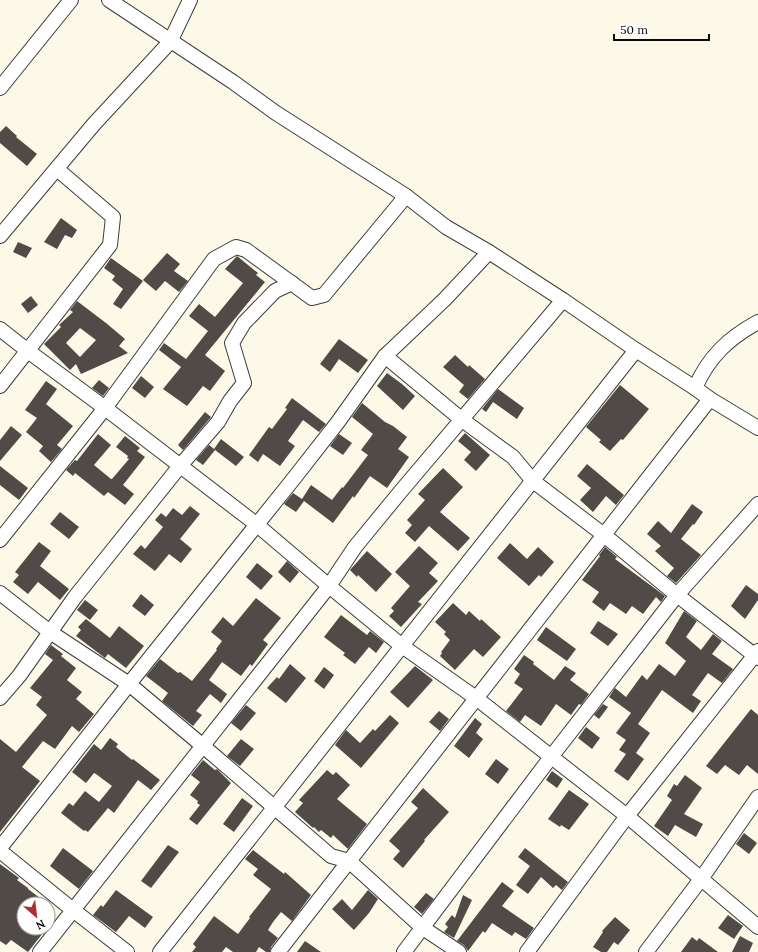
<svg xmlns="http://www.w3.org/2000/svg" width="758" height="952" font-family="Lora,serif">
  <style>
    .building { fill: #514b47; fill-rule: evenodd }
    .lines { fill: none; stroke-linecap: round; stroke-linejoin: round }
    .minor-casing { stroke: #3c3c3c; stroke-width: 16 }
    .minor { stroke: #fff; stroke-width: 14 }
  </style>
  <rect width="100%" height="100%" fill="#fdf9e8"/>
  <g class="building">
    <path d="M6 126 17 136 16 137 37 154 27 166 0 143V132Z"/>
    <path d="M61 218 77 230 72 238 65 235 57 249 44 242Z"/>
    <path d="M18 242 32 248 26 258 13 252Z"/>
    <path d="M167 253 180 264 174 271 188 281 179 292 165 281 156 291 143 280Z"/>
    <path d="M237 256 258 273 256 275 265 282 205 355 225 371 210 391 203 386 187 406 163 389 181 367 159 350 164 343 186 359 208 331 189 316 199 304 215 317 243 283 225 269Z"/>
    <path d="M111 258 143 281 121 309 113 304 123 289 112 280 115 276 104 268Z"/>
    <path d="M31 296 38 305 28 313 21 304Z"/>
    <path d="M77 301 106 323 125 339 119 346 128 353 81 374 76 364 70 370 44 344 61 327 59 325 73 312 70 310ZM80 328 96 340 80 357 66 343Z"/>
    <path d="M339 339 368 360 358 373 339 359 330 372 320 364Z"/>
    <path d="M455 355 468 367 469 365 485 379 468 399 459 392 464 385 443 367Z"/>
    <path d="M387 373 402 384 415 396 403 410 377 386Z"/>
    <path d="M141 376 154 387 145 398 132 388Z"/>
    <path d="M99 380 109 388 103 396 92 388Z"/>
    <path d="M46 381 57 389 46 404 73 426 57 445 62 449 51 462 39 451 43 446 26 432 37 418 25 410Z"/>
    <path d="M620 385 649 409 623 440 621 439 610 451 599 442 601 440 586 427Z"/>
    <path d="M498 389 524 408 517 419 493 402 486 412 482 409Z"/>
    <path d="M292 398 326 424 319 432 303 420 288 441 295 446 280 466 263 454 258 462 249 455 269 427 272 429 287 409 285 408Z"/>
    <path d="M362 403 385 422 393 426 407 437 398 449 409 457 387 488 370 476 354 498 353 496 333 523 304 501 296 512 284 504 293 493 302 499 311 485 332 500 342 487 343 488 368 455 361 450 373 434 352 417Z"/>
    <path d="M205 412 211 417 183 450 178 445Z"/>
    <path d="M11 426 22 435 0 461V440Z"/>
    <path d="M465 433 490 455 476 471 464 460 471 452 458 441Z"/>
    <path d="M98 434 111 445 94 465 111 479H112L129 459 127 458 128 456 116 447 125 436 140 448 137 451 145 457 123 485 134 494 125 505 108 492 104 496 75 473 73 476 66 470 75 460 77 461Z"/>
    <path d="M339 434 352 443 343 455 330 446Z"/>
    <path d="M221 439 244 457 236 466 215 450 203 465 196 460 209 445 214 449Z"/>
    <path d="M587 464 624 495 616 505 606 496 593 512 580 500 591 488 577 476Z"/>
    <path d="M0 466 28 488 19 500 0 485Z"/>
    <path d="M443 468 463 487 440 512 470 538 458 551 429 526 415 542 405 533 412 525 407 520 425 500 418 494Z"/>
    <path d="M692 504 703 512 694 525 693 524 681 539 701 555 676 583 667 576 674 568 655 551 661 546 647 534 658 521 671 533Z"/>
    <path d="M190 506 200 514 180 539 192 549 181 563 169 554 155 571 133 554 141 545 145 549 163 527 155 520 161 513 166 517 173 508 182 515Z"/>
    <path d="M60 512 79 527 69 539 50 524Z"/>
    <path d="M39 542 51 551 40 566 69 589 60 600 38 582 28 594 13 582 19 575 15 572Z"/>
    <path d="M510 543 527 559 538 547 554 562 541 577 539 575 529 586 497 558Z"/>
    <path d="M419 546 438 563 429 573 438 581 418 602 422 604 401 627 389 616 394 611 391 608 410 586 395 572Z"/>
    <path d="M605 547 617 557 615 559 665 596 661 602 656 597 643 614 632 606 626 614 610 603 604 611 592 602 599 592 582 580 600 556 599 555Z"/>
    <path d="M367 551 392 574 376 592 358 575 357 577 350 570Z"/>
    <path d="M287 561 299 572 290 583 278 572Z"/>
    <path d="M257 563 273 576 261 590 246 577Z"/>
    <path d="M746 585 758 594V600L745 619 731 606Z"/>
    <path d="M141 594 154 605 145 616 132 606Z"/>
    <path d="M256 598 281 618 263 640 268 644 252 666 250 664 241 676 222 662 209 680 227 694 221 703 210 694 196 711 202 715 193 726 162 701 168 693 146 676 160 659 178 673 180 672 192 681 217 650 216 649 222 641 211 632 223 617 233 626Z"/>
    <path d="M85 600 98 610 90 620 77 610Z"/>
    <path d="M453 603 466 615 469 611 480 621 481 619 501 637 483 657 474 649 455 670 440 656 442 653 441 652 450 640 444 634 446 632 435 622Z"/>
    <path d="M684 611 697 621 686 637 701 650 713 634 722 641 712 654 733 669 722 683 708 673 692 695 701 701 693 713 662 690 638 724 650 733 636 753 644 759 628 781 614 771 626 754 619 750 626 740 616 733 631 713 609 697 615 688 626 697 642 675 647 680 659 664 675 676 686 661 665 643Z"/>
    <path d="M341 615 367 635 370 631 384 642 376 653 369 647 355 664 343 655 345 653 324 637Z"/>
    <path d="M86 619 110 638 119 626 144 646 126 668 108 654 105 658 76 636 81 630 78 627Z"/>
    <path d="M598 621 618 634 608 646 590 633Z"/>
    <path d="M546 627 576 649 567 661 537 640Z"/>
    <path d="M51 645 63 654 61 656 76 668 67 680 82 692 76 699 94 714 79 732 72 726 55 749 43 741 22 767 40 781 0 832V739L16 752 47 715 36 705 42 697 30 688 53 660 45 654Z"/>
    <path d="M524 655 534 662 533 664 554 680 565 666 576 673 570 680 589 694 581 705 579 704 571 715 556 704 541 726 525 715 520 722 506 711 523 689 514 683 520 674 514 669Z"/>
    <path d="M290 664 306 678 286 703 267 688 277 677 279 679Z"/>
    <path d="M415 666 433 680 408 708 390 692Z"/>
    <path d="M324 667 334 675 324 689 314 681Z"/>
    <path d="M603 704 608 707 599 719 594 715Z"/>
    <path d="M246 705 256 713 241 731 231 723Z"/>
    <path d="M751 709 758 715V774L747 765 739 775 725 765 717 774 706 766Z"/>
    <path d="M439 711 449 719 440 731 429 722Z"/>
    <path d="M390 715 399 723 361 768 335 745 346 730 360 743 373 729 375 731Z"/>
    <path d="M475 718 482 724 476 733 483 739 469 758 454 746Z"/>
    <path d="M586 727 600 738 592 749 578 738Z"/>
    <path d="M110 738 118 744 116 747 132 760 133 759 160 780 151 790 138 780 114 813 108 808 88 832 85 830 84 831 61 813 69 803 73 806 85 791 99 802 112 786 96 774 94 773 86 783 72 772 94 744 101 750Z"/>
    <path d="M241 739 254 749 240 766 227 756Z"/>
    <path d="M496 759 509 769 498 784 485 774Z"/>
    <path d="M203 760 215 770 217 769 231 783 197 825 189 819 200 805 197 803 198 801 190 795 200 782 191 775Z"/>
    <path d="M327 770 333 775 336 772 350 785 337 799 367 824 348 849 333 835 331 838 321 830 319 832 314 827 313 828 295 812 303 803 299 800Z"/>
    <path d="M552 771 563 779 557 788 546 780Z"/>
    <path d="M685 775 702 788 684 814 703 824 696 837 675 825 668 836 654 826 672 800 667 796 674 784 677 786Z"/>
    <path d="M423 788 449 812 424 840 425 841 403 868 393 859 400 851 389 841 418 808 411 802Z"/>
    <path d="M569 790 589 804 569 830 561 825 560 827 548 819Z"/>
    <path d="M242 798 253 806 234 832 223 824Z"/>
    <path d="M744 833 757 843 749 854 736 844Z"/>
    <path d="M168 845 179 852 151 888 141 881Z"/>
    <path d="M63 848 93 871 79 889 50 866Z"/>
    <path d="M525 848 568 882 562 890 556 885 553 888 541 877 528 894 516 885 530 866 518 857Z"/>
    <path d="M253 850 284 874 285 872 311 895 292 921 281 912 273 922 268 930 278 938 271 947 270 952H266L259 947 256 952H233L226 947 222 952H192L196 947 193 944 214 916 238 934 250 918 249 917 271 889 253 875 258 869 245 859Z"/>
    <path d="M0 864 19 878 17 880 28 888V889L48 904H24V928H47L28 952 11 940 6 945 0 941Z"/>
    <path d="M502 882 514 891 502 906 534 928 526 939 515 932 512 936 492 923 485 933 483 931 468 951 464 945 457 941Z"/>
    <path d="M116 890 153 917 145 928 129 916 116 932 93 915 101 905 103 907Z"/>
    <path d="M368 890 378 899 369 913 354 930 332 909 342 899 352 910Z"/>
    <path d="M426 893 434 899 422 914 414 907Z"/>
    <path d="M463 895 472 900 454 938 444 932 448 927 445 924 452 915 455 918Z"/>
    <path d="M728 915 743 926 734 939 718 928Z"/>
    <path d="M615 917 630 930 618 945 614 942 607 952H601L593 947 603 932 602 931Z"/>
    <path d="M740 936 753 943 749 952H732Z"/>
    <path d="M692 937 697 941 699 938 718 952H681Z"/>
    <path d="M305 941 321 952H297Z"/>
  </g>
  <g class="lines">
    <defs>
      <g id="minor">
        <path d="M109 0 233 82 276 113 406 196 446 227 489 252 563 300 636 350 695 388 710 399 758 428"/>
        <path d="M0 88 71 0"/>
        <path d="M0 236 94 124 170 42 190 0"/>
        <path d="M0 329 28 351 105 408 256 524 329 586 402 646 476 698 627 816 758 927"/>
        <path d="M385 356 461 419 513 457 533 481 604 535 677 595 758 658"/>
        <path d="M0 386 110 245 113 217 57 169"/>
        <path d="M695 388C709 356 729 338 758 322"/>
        <path d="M0 540 105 408 214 259 236 247 246 250 312 298 324 295 406 196"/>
        <path d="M0 593 50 632 129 684 203 746 331 856 349 861 423 928 459 952"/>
        <path d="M0 698 19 676 75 597 180 466 218 422 230 401 244 383 232 343 244 323 275 291 292 283"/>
        <path d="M0 848 129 684 295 477 338 422 385 356 445 299 489 252"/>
        <path d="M0 851 73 910 127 952"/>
        <path d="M40 952 329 586 355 547 401 491 563 300"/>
        <path d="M160 952 636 350"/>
        <path d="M278 952 710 399"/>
        <path d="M404 952 551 757 677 595 758 504"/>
        <path d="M527 952 627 816 758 651"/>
        <path d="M646 952 701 879 758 797"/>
      </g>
    </defs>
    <use href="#minor" class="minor-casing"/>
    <use href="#minor" class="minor"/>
  </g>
  <g transform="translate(36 916) rotate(152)"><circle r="19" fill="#ffffff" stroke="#9d9d9d"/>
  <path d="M0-3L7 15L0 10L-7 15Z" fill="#ad2e35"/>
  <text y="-6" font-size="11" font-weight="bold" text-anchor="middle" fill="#090909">N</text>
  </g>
  <path d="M614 34v6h95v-6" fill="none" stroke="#090909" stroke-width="2"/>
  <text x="620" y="34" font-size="12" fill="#090909" stroke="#ffffff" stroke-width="3" paint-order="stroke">50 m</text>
</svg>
